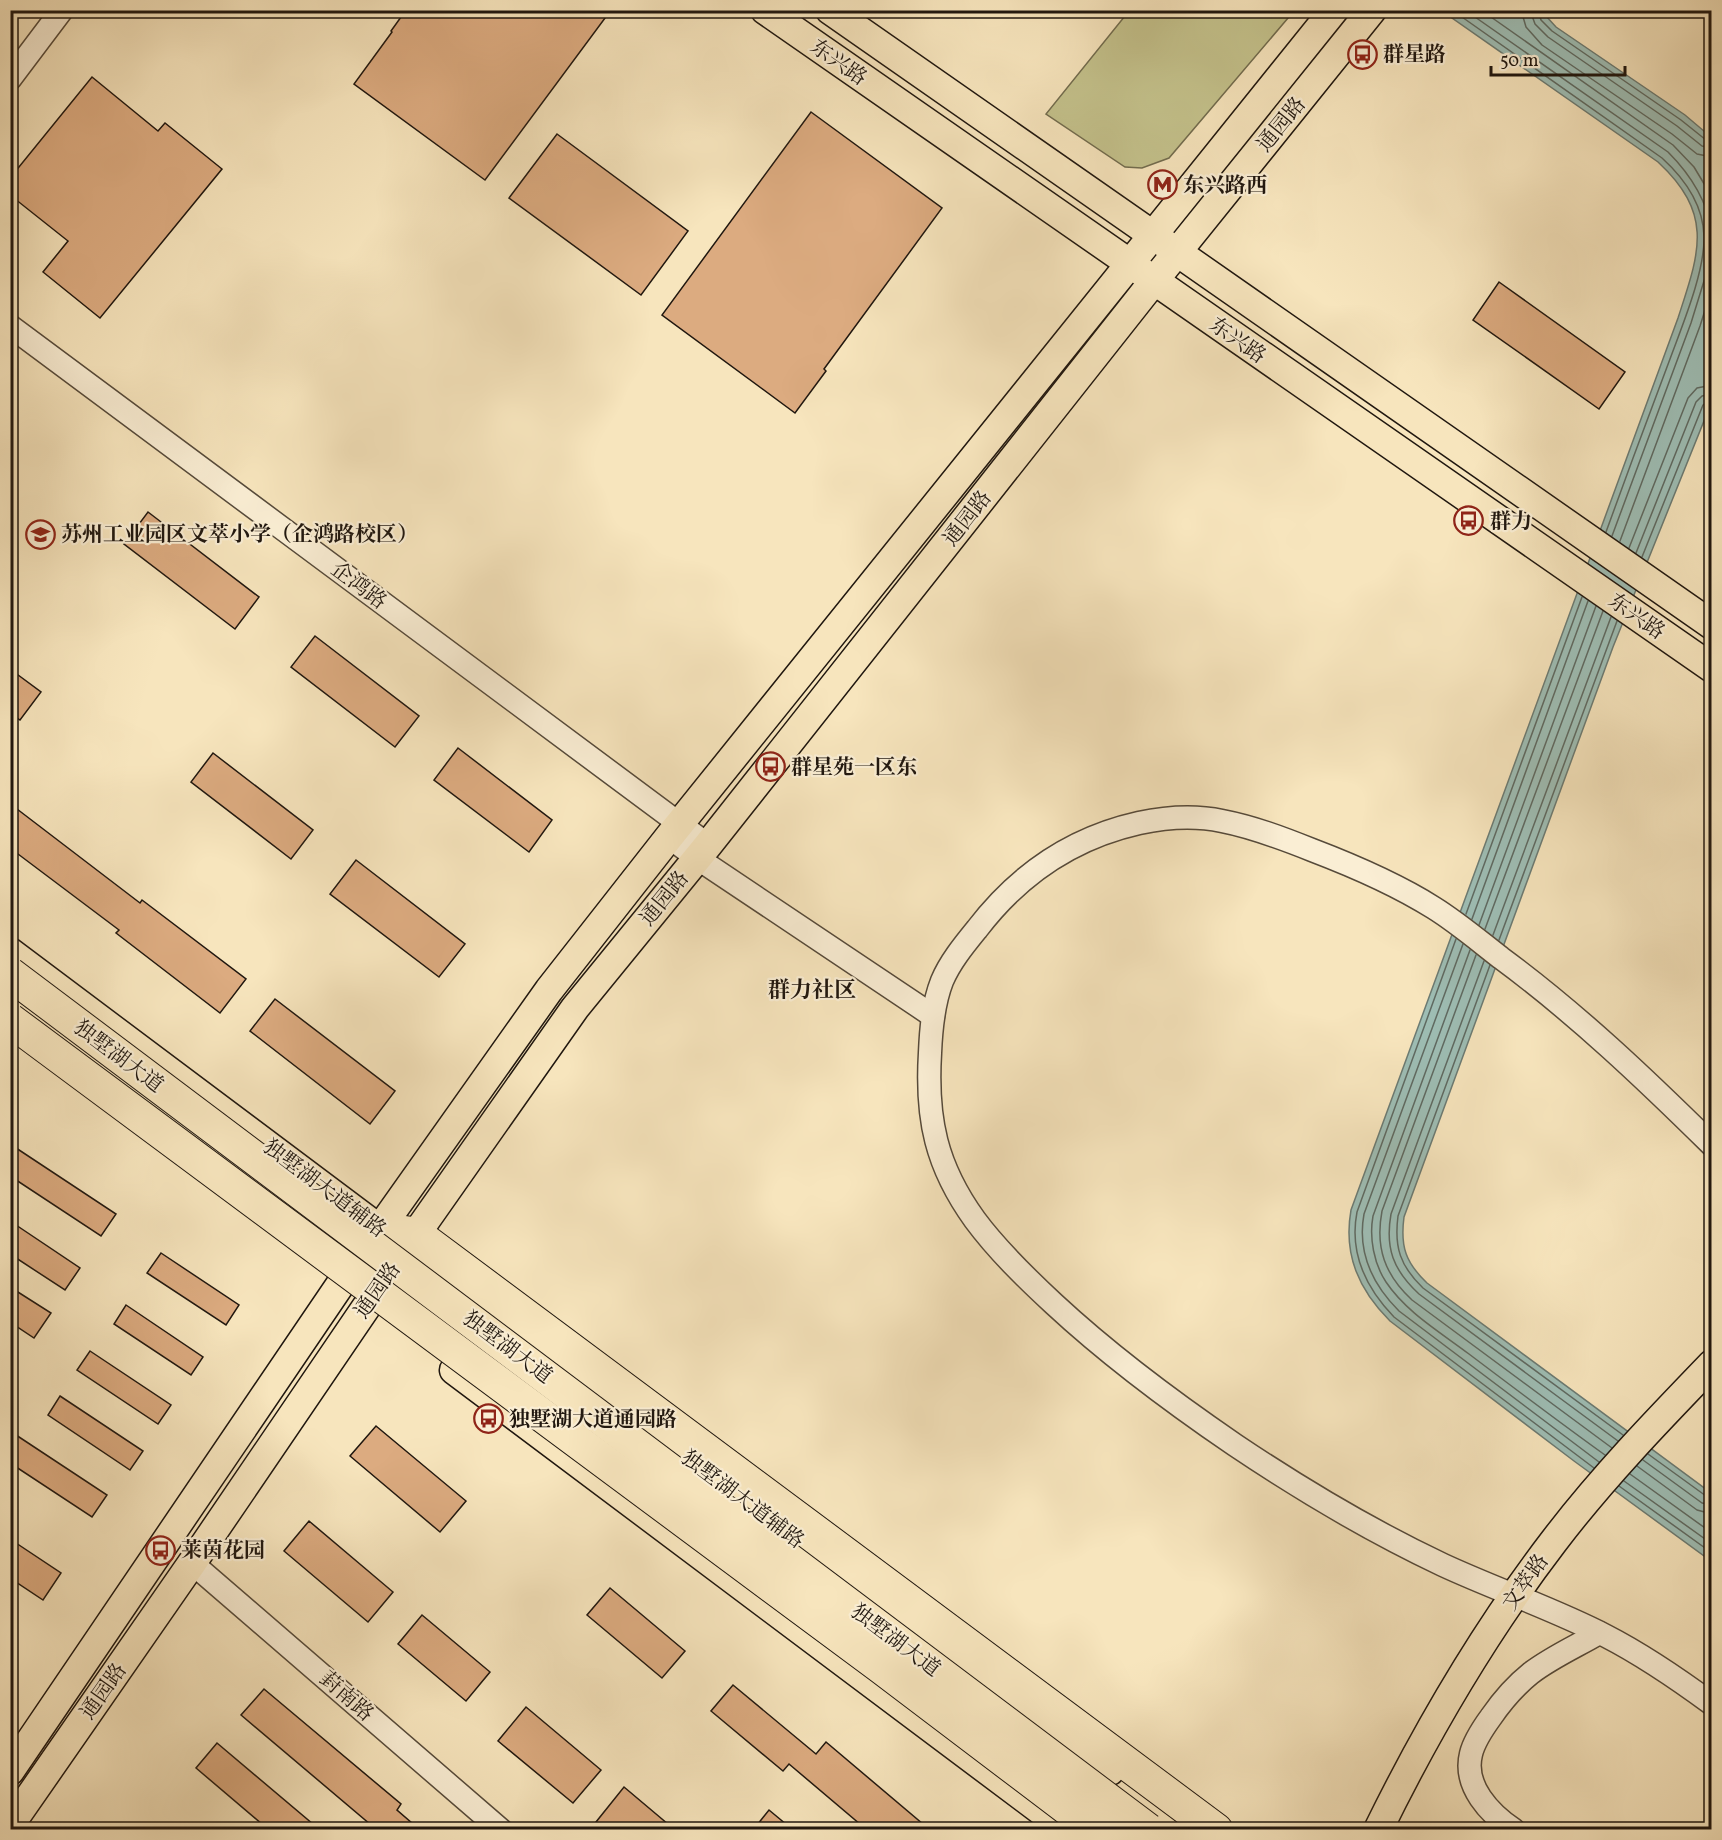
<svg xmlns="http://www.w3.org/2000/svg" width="1722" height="1840" font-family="Vollkorn,'Noto Serif SC',serif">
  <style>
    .green { fill: #c4c28c; stroke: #726c4e; stroke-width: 1.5 }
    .water { fill: #9ebeb5; stroke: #6c7b73; stroke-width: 1.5 }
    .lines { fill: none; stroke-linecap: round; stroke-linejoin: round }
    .shore { stroke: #5f6a62; stroke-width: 1.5 }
    .building { fill: #dcab80; stroke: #20170f; stroke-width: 1.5 }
    .minor-casing { stroke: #564a3a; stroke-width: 25 }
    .major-casing { stroke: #20170f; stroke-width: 31 }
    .highway-casing { stroke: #20170f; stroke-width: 35 }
    .minor { stroke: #faeed4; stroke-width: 22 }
    .major { stroke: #f7e5bd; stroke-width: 28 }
    .highway { stroke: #f7e5bd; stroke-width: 33 }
    .highway-bridge-casing { stroke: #20170f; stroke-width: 35; stroke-linecap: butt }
    .highway-bridge { stroke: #f7e5bd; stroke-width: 33 }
    .labels { text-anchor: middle; stroke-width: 4.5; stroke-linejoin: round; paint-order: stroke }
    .poi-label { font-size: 21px; font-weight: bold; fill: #20170f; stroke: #faeed4; text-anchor: start }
    .street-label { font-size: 21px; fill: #20170f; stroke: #faeed4 }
    .neighbourhood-label { font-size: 22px; font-weight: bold; fill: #20170f; stroke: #faeed4 }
  </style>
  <rect width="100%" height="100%" fill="#f7e5bd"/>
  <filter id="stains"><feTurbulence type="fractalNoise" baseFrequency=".00333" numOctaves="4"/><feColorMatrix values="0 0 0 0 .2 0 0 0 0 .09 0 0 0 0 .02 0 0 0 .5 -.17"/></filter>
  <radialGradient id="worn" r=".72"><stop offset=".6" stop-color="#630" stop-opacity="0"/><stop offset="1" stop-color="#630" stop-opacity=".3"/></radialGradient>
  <path class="green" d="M1129 11V10L1294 11 1169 158 1142 168 1125 167 1046 114Z"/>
  <path class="water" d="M1442 11H1543L1546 16 1556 27 1685 115 1711 137 1712 401 1613 647 1404 1217C1400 1247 1406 1263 1427 1283L1711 1493V1561L1574 1461 1390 1321C1359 1290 1343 1255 1351 1210L1678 318C1699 253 1715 215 1658 162Z"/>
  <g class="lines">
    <g class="shore">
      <path d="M1452 10 1662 158C1684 178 1703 205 1704 236 1705 272 1682 326 1670 359 1648 417 1627 474 1606 532"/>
      <path d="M1465 10 1668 152C1691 175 1707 200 1712 232"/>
      <path d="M1481 10 1673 145 1694 167 1712 197"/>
      <path d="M1521 10 1526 27 1542 45 1672 134 1697 154 1712 157"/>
      <path d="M1530 10 1535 24 1548 37 1677 126 1702 146 1712 148"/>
      <path d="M1538 10 1541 20 1552 31 1681 120 1706 140 1712 141"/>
      <path d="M1612 536 1691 323 1708 268 1712 246"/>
      <path d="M1620 541 1700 326 1712 288"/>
      <path d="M1629 548 1688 398 1697 388 1712 385"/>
      <path d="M1636 553 1696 402 1702 396 1712 394"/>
      <path d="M1642 557 1703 405 1707 402 1712 401"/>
      <path d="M1466 914 1582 597"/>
      <path d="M1472 919 1588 601"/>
      <path d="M1479 925 1596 606"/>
      <path d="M1485 929 1603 611"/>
      <path d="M1493 935 1611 617"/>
      <path d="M1456 939 1357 1212C1349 1253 1366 1288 1394 1317L1594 1468"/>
      <path d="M1499 940 1617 621"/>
      <path d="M1463 944 1364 1214C1357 1252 1373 1285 1399 1311L1599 1462"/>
      <path d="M1470 950 1373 1216C1369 1238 1374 1264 1386 1282 1406 1312 1440 1332 1469 1354 1514 1388 1559 1422 1605 1455"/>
      <path d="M1476 955 1382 1211C1375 1248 1385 1275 1412 1300L1612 1448"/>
      <path d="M1484 961 1391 1214C1385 1248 1393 1270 1419 1294L1618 1441"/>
      <path d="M1490 965 1398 1216C1394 1247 1400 1266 1423 1288L1623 1435"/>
      <path d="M1648 1454 1706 1496 1712 1498"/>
      <path d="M1643 1460 1702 1503 1712 1505"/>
      <path d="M1637 1466 1697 1510 1712 1514"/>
      <path d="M1630 1474 1712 1533"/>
      <path d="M1624 1481 1712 1544"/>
      <path d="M1619 1486 1712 1553"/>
    </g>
  </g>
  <g class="building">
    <path d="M406 10H611L485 180 354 84 392 32 391 31Z"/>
    <path d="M92 77 158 131 165 123 222 169 100 318 43 272 68 241 10 195V178Z"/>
    <path d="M811 112 942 208 824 369 826 371 795 413 662 315Z"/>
    <path d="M557 134 688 231 641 295 509 198Z"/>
    <path d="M1499 282 1625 372 1599 409 1473 320Z"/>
    <path d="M148 512 259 597 235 629 124 544Z"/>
    <path d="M315 636 419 716 395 747 291 667Z"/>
    <path d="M10 669 41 692 20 720 10 713Z"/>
    <path d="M458 748 552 820 529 852 434 780Z"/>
    <path d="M213 753 313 830 291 859 191 782Z"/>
    <path d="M17 809 140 903 142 900 246 979 220 1013 116 933 119 930 10 848V818Z"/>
    <path d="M356 860 465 944 439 977 330 894Z"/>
    <path d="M275 999 395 1091 370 1124 250 1031Z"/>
    <path d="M10 1144 116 1214 101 1236 10 1176Z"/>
    <path d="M10 1221 80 1268 65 1290 10 1254Z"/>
    <path d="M161 1253 239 1305 226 1325 147 1273Z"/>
    <path d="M10 1287 51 1313 34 1338 10 1322Z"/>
    <path d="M126 1305 203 1357 191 1375 114 1324Z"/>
    <path d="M90 1351 171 1405 158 1424 77 1370Z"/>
    <path d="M60 1396 143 1451 130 1470 48 1415Z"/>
    <path d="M376 1426 466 1501 440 1532 350 1456Z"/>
    <path d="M16 1435 107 1495 92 1517 10 1463V1443Z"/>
    <path d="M309 1521 393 1592 368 1622 284 1551Z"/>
    <path d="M10 1539 61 1573 43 1600 10 1578Z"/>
    <path d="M610 1588 685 1651 662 1678 587 1615Z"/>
    <path d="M422 1615 490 1672 466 1701 398 1644Z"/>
    <path d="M733 1685 816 1754 826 1742 930 1830H867L789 1764 783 1771 711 1711Z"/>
    <path d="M264 1689 401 1804 397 1810 420 1830H377L241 1715Z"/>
    <path d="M526 1707 601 1770 573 1803 498 1741Z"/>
    <path d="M217 1743 320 1830H269L196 1768Z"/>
    <path d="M624 1787 675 1830H605L596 1822Z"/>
    <path d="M769 1810 793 1830H753Z"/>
  </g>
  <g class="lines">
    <defs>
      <g id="minor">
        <path d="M10 79 62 10"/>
        <path d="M10 326 708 845"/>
        <path d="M669 837 697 858 933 1016"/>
        <path d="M1712 1145C1645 1079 1577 1014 1501 958 1479 941 1458 923 1434 908 1396 884 1354 866 1312 850 1282 838 1253 827 1222 821 1194 815 1167 817 1139 823 1072 838 1019 874 977 929 964 945 950 962 942 981 933 1004 931 1029 930 1053 926 1119 936 1166 975 1220 998 1251 1026 1278 1054 1304 1110 1356 1172 1402 1235 1445 1302 1490 1371 1531 1443 1565 1497 1590 1554 1609 1606 1636 1643 1655 1678 1679 1712 1704"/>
        <path d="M192 1563 501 1830"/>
        <path d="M1514 1830C1490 1814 1463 1786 1471 1754 1474 1741 1483 1728 1491 1717 1502 1701 1516 1685 1531 1673 1552 1657 1577 1646 1599 1633"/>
      </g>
      <g id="major">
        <path d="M765 10 1712 668"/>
        <path d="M830 10 1712 625"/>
        <path d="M10 952 406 1249 1110 1771"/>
        <path d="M454 1370 1067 1830"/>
        <path d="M10 1771 340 1285 549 990 669 837 1334 10"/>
        <path d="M10 1825 192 1563 416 1234 575 1008 708 845 1153 282 1372 10"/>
        <path d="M1378 1830C1428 1728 1485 1631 1554 1541 1602 1478 1657 1421 1712 1364"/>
      </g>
      <path id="highway" d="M379 1229 416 1234 1216 1830"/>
    </defs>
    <use href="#minor" class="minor-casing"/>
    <use href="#major" class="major-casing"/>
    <use href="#highway" class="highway-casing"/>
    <use href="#minor" class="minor"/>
    <use href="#major" class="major"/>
    <use href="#highway" class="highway"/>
    <defs>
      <g id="highway-bridge">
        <path d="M10 974 1148 1830"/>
        <path d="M10 1020 881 1667 1096 1830"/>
      </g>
    </defs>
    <use href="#highway-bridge" class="highway-bridge-casing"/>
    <use href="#highway-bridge" class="highway-bridge"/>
  </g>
  <defs>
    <symbol id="bus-ring" viewBox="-11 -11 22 22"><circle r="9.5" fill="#faeed4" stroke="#8f2418" stroke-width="1.5"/><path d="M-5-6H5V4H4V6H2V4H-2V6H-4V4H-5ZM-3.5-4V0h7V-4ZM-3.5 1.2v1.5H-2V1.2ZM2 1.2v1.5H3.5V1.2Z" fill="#8f2418"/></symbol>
    <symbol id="metro-ring" viewBox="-11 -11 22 22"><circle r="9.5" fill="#faeed4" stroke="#8f2418" stroke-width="1.5"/><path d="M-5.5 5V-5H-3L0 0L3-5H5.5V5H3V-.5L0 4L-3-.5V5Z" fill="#8f2418"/></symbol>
    <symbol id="school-ring" viewBox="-11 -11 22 22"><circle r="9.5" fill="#faeed4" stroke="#8f2418" stroke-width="1.5"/><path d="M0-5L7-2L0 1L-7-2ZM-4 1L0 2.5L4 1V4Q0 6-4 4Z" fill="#8f2418"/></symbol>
  </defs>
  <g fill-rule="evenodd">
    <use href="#bus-ring" x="1346" y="38" width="33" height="33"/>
    <use href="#metro-ring" x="1146" y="168" width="33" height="33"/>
    <use href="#bus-ring" x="1452" y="504" width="33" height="33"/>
    <use href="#school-ring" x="24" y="518" width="33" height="33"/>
    <use href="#bus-ring" x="754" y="750" width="33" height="33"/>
    <use href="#bus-ring" x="472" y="1402" width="33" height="33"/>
    <use href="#bus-ring" x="144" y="1534" width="33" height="33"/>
  </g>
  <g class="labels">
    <g class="poi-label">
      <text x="1383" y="61">群星路</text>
      <text x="1183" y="192">东兴路西</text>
      <text x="1490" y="528">群力</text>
      <text x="61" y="541">苏州工业园区文萃小学（企鸿路校区）</text>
      <text x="791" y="774">群星苑一区东</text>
      <text x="509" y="1426">独墅湖大道通园路</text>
      <text x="181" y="1557">莱茵花园</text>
    </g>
    <g class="street-label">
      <text transform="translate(839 62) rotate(35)" y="7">东兴路</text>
      <text transform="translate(1281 124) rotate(-51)" y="7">通园路</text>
      <text transform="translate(1238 340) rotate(35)" y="7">东兴路</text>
      <text transform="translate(967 518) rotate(-52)" y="7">通园路</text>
      <text transform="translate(359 585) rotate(37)" y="7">企鸿路</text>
      <text transform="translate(1637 616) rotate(35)" y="7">东兴路</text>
      <text transform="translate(664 898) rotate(-51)" y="7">通园路</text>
      <text transform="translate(119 1056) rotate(37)" y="7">独墅湖大道</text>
      <text transform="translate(325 1188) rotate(37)" y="7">独墅湖大道辅路</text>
      <text transform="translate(377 1290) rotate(-55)" y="7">通园路</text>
      <text transform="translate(508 1347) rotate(37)" y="7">独墅湖大道</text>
      <text transform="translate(743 1499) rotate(37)" y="7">独墅湖大道辅路</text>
      <text transform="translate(1525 1582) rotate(-55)" y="7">文萃路</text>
      <text transform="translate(896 1640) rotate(37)" y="7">独墅湖大道</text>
      <text transform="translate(103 1691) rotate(-55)" y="7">通园路</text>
      <text transform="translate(347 1696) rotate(41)" y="7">葑南路</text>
    </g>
    <g class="neighbourhood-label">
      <text x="812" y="997">群力社区</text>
    </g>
  </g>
  <rect width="1722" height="1840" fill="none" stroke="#f7e5bd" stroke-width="36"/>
  <rect x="12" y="12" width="1698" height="1816" fill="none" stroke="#20170f" stroke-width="3"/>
  <rect x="18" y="18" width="1686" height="1804" fill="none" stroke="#20170f" stroke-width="1.5"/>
  <path d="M1491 66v9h134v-9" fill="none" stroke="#20170f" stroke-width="3"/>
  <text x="1500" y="66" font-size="18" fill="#20170f" stroke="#faeed4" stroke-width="4.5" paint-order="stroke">50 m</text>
  <rect width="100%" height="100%" filter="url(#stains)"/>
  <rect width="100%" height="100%" fill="url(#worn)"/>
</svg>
